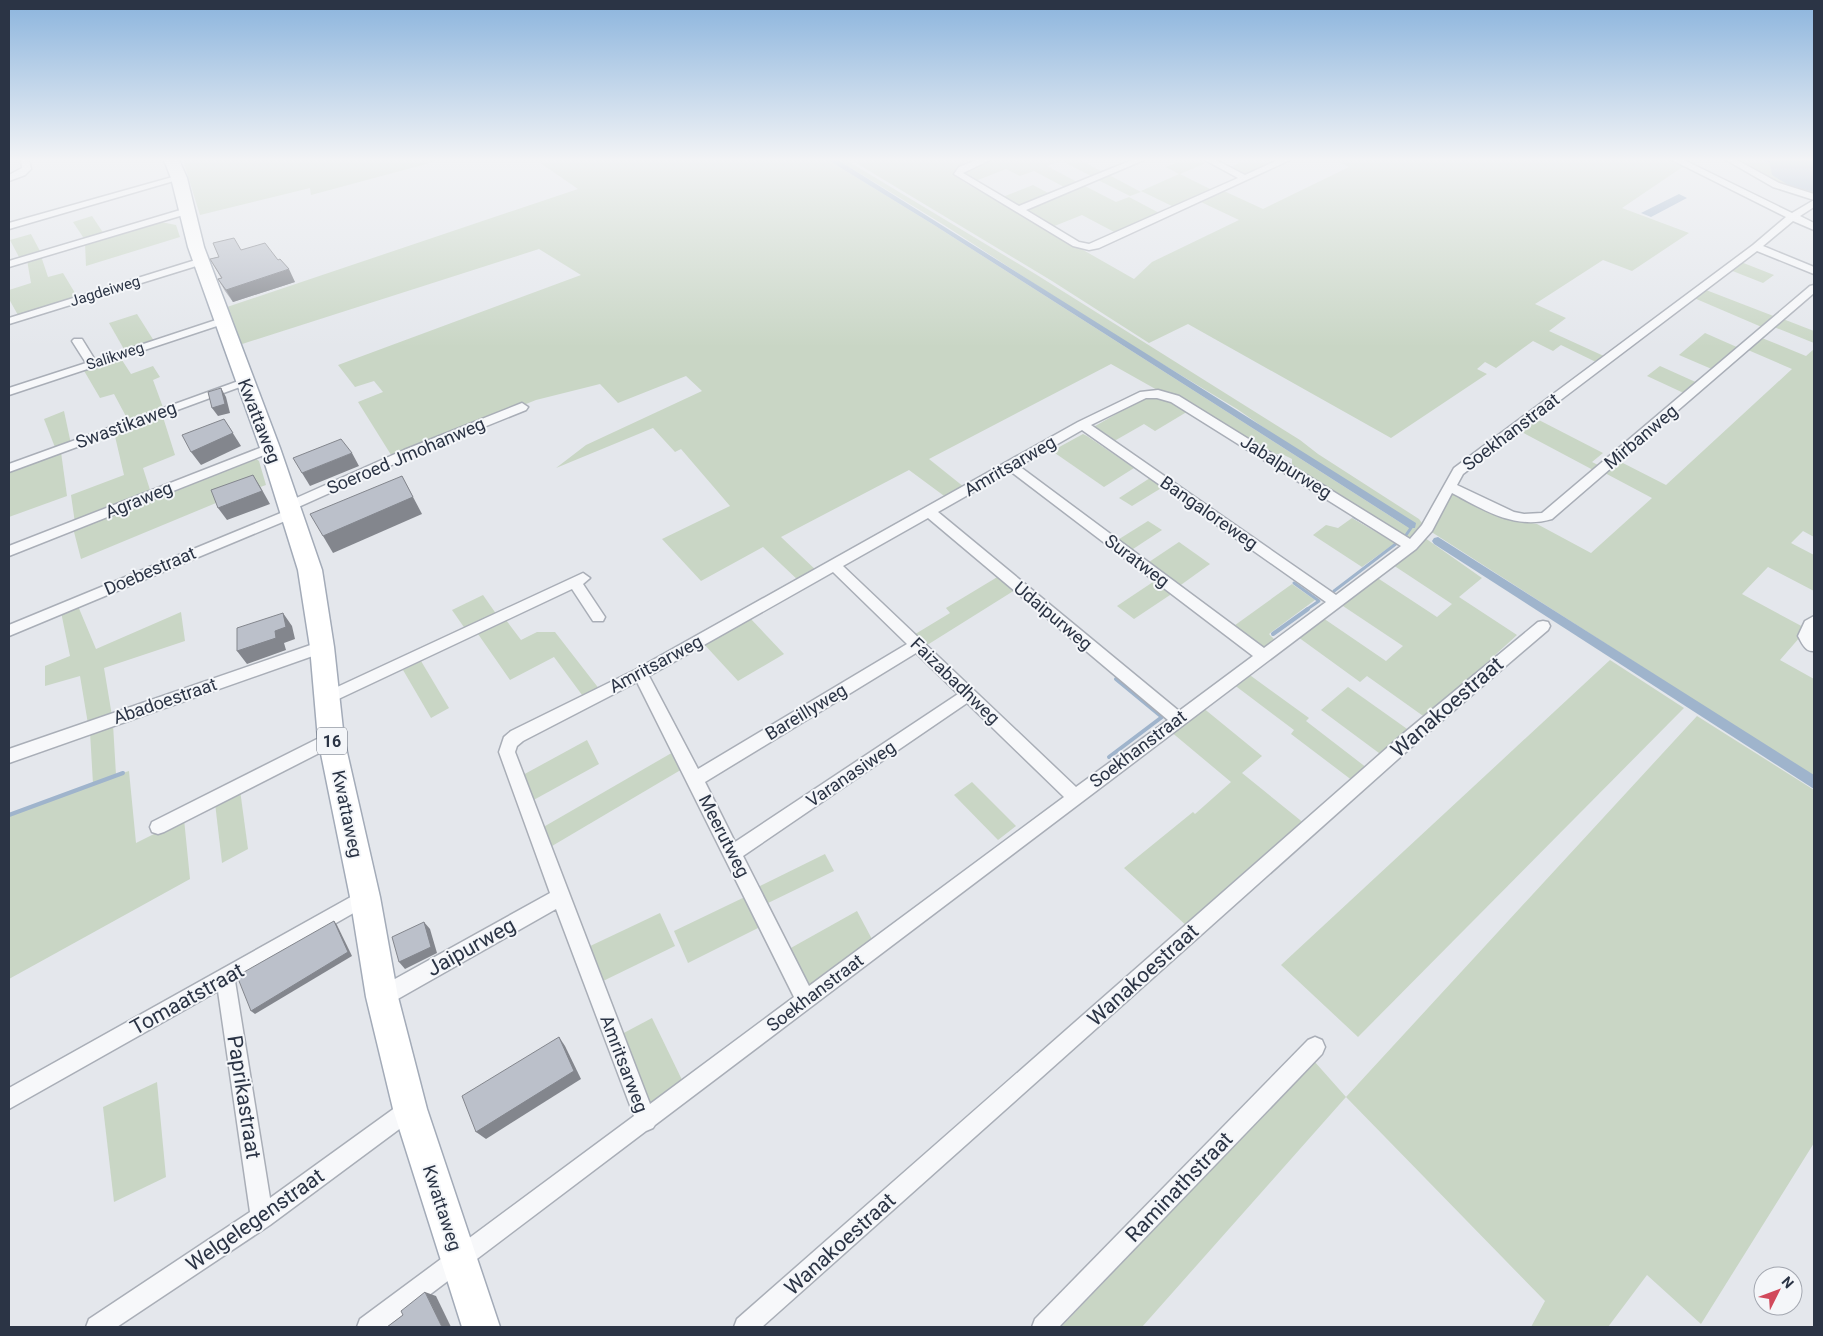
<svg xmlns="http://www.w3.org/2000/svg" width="1823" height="1336" font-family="Roboto,sans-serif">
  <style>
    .green { fill: #c9d6c5 }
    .water { fill: #9fb4cc }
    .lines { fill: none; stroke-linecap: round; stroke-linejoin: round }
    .stream-far1 { stroke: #9fb4cc; stroke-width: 3 }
    .stream { stroke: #9fb4cc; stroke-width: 4 }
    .canal { fill: #9fb4cc; fill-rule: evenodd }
    .street-casing { stroke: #a9aeb7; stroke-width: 3 }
    .primary-casing { stroke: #a3abb8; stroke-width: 3 }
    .street { fill: #f7f8fa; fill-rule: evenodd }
    .primary { fill: #fff; fill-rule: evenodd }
    .wall { fill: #a1a5ae }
    .shaded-wall { fill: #83868d }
    .building { fill: #bbc0ca; stroke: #83868d }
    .labels { text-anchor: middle; stroke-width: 4; stroke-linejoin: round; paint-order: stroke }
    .far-street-label { font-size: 15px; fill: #2b3445; stroke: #f4f6f9 }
    .shield { fill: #f4f6f9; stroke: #676e7b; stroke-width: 1 }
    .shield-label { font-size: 16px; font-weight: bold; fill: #2b3445 }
    .street-label { font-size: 18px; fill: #2b3445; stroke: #f4f6f9 }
    .near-street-label { font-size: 21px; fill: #2b3445; stroke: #f4f6f9 }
  </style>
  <rect width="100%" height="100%" fill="#e4e7ec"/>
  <g class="green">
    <path d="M183 160H441L311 195 310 188 200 215Z"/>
    <path d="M536 160H828L934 225 1409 528 1237 409 1106 330 944 225 838 160H846L1037 275 1300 440 1318 454 1419 519 1422 523V528L1409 539 1292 466V459L1282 454H1271L1111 364 929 459 969 491 951 501 909 470 781 537 819 573 801 583 763 547 701 581 662 539 730 506 681 449 675 452 653 428 556 468 586 445 702 391 686 376 618 403 600 384 536 400 393 458 358 402 383 392 374 381 355 387 338 365 581 275 539 249 236 346 224 308 578 189Z"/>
    <path d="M851 160H981L955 174 964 182 1134 279 1152 262 1239 220 1201 202 1224 191 1263 209 1349 167 1335 160H1671L1684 166 1622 208 1689 233 1632 271 1603 260 1535 304 1566 318 1549 331 1606 357 1598 363 1561 345 1553 351 1533 341 1496 368 1485 362 1477 369 1487 374 1391 438 1188 324 1149 343 1052 281Z"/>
    <path d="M990 160H1081L1104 173 1093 177 1062 161 1047 166 1079 183 1066 188 1034 171 1020 176 1006 169 973 182 965 178 962 172 964 170Z"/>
    <path d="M1183 160 1208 162 1180 174 1214 191 1176 208 1141 191 1179 174 1166 167Z"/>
    <path d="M1246 160H1271L1277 163 1248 175 1228 168Z"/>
    <path d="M1732 160H1765L1814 192V196L1778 185Z"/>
    <path d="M1109 175 1141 192 1130 196 1098 180Z"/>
    <path d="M1033 185 1052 195C1028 204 1025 210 1000 198Z"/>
    <path d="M1083 185 1116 202 1129 197 1163 215 1118 234 1082 215 1052 227 1026 212 1025 209Z"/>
    <path d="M92 216 104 234 85 240 73 222Z"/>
    <path d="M161 222 176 225 180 237 86 266 85 243Z"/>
    <path d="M31 234 41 253 20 259 10 240Z"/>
    <path d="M41 256 48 277 63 273 78 298 19 317 9 299V290L31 283 27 260Z"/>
    <path d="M1741 262 1774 275 1763 283 1730 270Z"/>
    <path d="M1706 290 1776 317 1764 328 1694 298Z"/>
    <path d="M137 314 154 341 125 351 109 323Z"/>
    <path d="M1783 319 1814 331V343L1774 327Z"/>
    <path d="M1705 333 1739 348 1714 370 1679 355Z"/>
    <path d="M1762 338 1806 356 1814 349V537L1803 531 1791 543 1814 555V591L1768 567 1742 594 1807 629 1780 660 1814 679V777L1430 531 1452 495 1457 494 1516 520 1537 524 1591 553 1652 498 1603 472 1617 460 1666 485 1792 369 1748 350Z"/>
    <path d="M120 357 131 374 153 366 160 377 153 380 164 410 129 422 114 394 100 398 83 369Z"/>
    <path d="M1660 366 1700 384 1688 395 1647 376Z"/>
    <path d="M1156 396 1169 398 1190 410 1155 431 1144 424 1109 444 1090 429 1144 398Z"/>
    <path d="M64 411 71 444 56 450 44 419Z"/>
    <path d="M162 414 175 455 143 468 151 493 75 523 71 495 124 475 114 432Z"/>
    <path d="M1535 418 1603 453 1592 462 1600 466 1595 471 1518 430Z"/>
    <path d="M1083 434 1087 436 1134 468 1104 487 1052 451Z"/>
    <path d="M61 452 67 496 9 517V471Z"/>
    <path d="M255 458 259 461 266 485 216 503 81 559 73 528Z"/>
    <path d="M1150 478 1163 487 1132 506 1119 498Z"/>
    <path d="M1352 518 1395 543 1362 567 1313 535 1326 525 1338 528Z"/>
    <path d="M1148 521 1162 530 1130 551 1116 541Z"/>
    <path d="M1425 538 1482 578 1459 597 1517 635 1426 718 1367 676 1360 682 1298 637 1323 618 1386 661 1403 646 1340 604 1376 577 1437 617 1452 604 1393 565Z"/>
    <path d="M1179 542 1210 564 1178 587 1146 564Z"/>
    <path d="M999 576 1015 590 924 647 912 636 950 613 946 608Z"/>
    <path d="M1156 580 1173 593 1134 619 1117 606Z"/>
    <path d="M1292 584 1315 600 1269 634 1275 640 1262 649 1231 628Z"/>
    <path d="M483 595 499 618 468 633 452 610Z"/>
    <path d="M78 606 96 649 181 612 185 641 104 668 112 716 88 724 80 676 45 686V666L70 656 61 612Z"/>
    <path d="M749 617 784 654 738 681 703 643Z"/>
    <path d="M506 620 521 640 537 632H555L600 690 585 699 554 657 510 680 478 634Z"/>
    <path d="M1610 660 1684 708 1358 1037 1281 965Z"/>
    <path d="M421 661 449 708 431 718 403 670Z"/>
    <path d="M1247 673 1309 718 1306 721 1367 768 1353 781 1291 734 1294 730 1233 684Z"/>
    <path d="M1348 687 1410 731 1383 756 1321 710Z"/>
    <path d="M1202 707 1262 756 1242 773 1305 824 1189 928 1124 868 1193 812 1195 814 1231 782 1170 731Z"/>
    <path d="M1697 716 1814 790V1143L1701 1324 1647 1275 1608 1327H1531L1545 1301 1346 1097 1142 1327H1061L1314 1061 1346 1097Z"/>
    <path d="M113 724 116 775 129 771 136 843 184 819 190 879 9 979V815L93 784 90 732Z"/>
    <path d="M587 740 599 764 530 802 521 776Z"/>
    <path d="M675 751 684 768 547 849 540 829Z"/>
    <path d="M972 782 1016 826 998 840 954 795Z"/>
    <path d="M240 790 248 849 222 863 215 803Z"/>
    <path d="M825 854 834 871 766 904 758 887Z"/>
    <path d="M749 895 764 925 688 963 674 931Z"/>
    <path d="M857 911 873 941 812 985 807 982 789 949Z"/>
    <path d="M660 913 675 946 599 983 586 948Z"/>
    <path d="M652 1018 684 1084 649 1107 620 1035Z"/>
    <path d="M157 1082 166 1177 114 1202 103 1107Z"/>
  </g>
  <g class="water">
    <path d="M828 160H838L1416 523 1415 528H1409L934 225Z"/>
    <path d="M1765 160H1814V192L1790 186 1772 175 1770 164Z"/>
    <path d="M1679 194 1687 198 1651 217 1641 213Z"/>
  </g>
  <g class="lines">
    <g class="stream-far1">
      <path d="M1354 517 1365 523"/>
      <path d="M1404 538 1413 525"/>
      <path d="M1294 583 1319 601 1306 610"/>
      <path d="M1334 591 1397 543 1394 541"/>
    </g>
    <g class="stream">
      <path d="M1273 634 1308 609"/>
      <path d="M1109 757 1162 717 1116 679"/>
      <path d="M9 815 123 773"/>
    </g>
    <path class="canal" d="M1438 537 1814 775V789L1434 544 1432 541 1434 538Z"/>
    <defs>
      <g id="street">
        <path d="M21 160H29L31 169 25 175 9 181V175L22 168Z"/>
        <path d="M977 160H990L963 173 1019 206 1132 160H1144L1026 210 1079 242 1089 244 1238 178 1205 160H1216L1245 175 1278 160H1290L1099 248 1089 250 1073 246 954 174 959 167Z"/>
        <path d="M1672 160H1684L1792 213 1814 200V207L1800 216 1814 223V230L1793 221 1763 246 1814 267V274L1757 251 1463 474 1457 485 1514 512 1524 514 1542 513 1810 286 1814 285V293L1552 519C1515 530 1484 510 1452 493L1432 531 1416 549 655 1125 653 1128 646 1131 387 1327H357L360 1319 634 1116 556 909 389 1004 382 1006 375 1004 373 997 375 990 550 893 499 752 504 737 511 731 635 670 1078 422 1140 392 1158 390 1179 396 1410 539 1422 525 1454 468 1753 245 1786 217ZM1146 398H1157L1171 402 1401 546 1336 595 1091 425ZM1082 430 1326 602 1264 648 1019 466ZM1010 471 1253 656 1179 711 938 512ZM928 518 1168 720 1076 787 843 566ZM833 572 907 644 698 769 649 676ZM916 653 958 694 735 842 705 782ZM637 682 794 997 650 1104 515 752 517 746 523 741ZM967 703 1064 797 809 986 743 856Z"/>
        <path d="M1726 160H1737L1779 183 1814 194V200L1773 187Z"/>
        <path d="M176 176 184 178 9 229V223Z"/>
        <path d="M187 208 192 211 190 213 9 267V261Z"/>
        <path d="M202 258 207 261 206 263 9 324V318Z"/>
        <path d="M222 318 226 319V323L9 395V388L86 363 72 341 74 339H82L95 360Z"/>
        <path d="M244 379 250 382 248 384 9 472V464Z"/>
        <path d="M522 403 528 407 526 410 412 456 294 509 299 513 297 516 9 636V625L288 510 283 506 285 503 404 450Z"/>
        <path d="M270 444 274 445 276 448 274 451 9 556V546Z"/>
        <path d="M583 573 590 578 583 584 605 617 603 621H593L572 589 330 703 325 705 320 703 317 699 320 695Z"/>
        <path d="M1814 616V651C1805 652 1802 643 1798 636L1805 621Z"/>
        <path d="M1543 621 1548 622 1550 626 1548 630 1416 743 762 1327H734L737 1319 1404 733 1538 622Z"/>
        <path d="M322 641 327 643 329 647 327 651 9 763V749Z"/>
        <path d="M331 732 337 734 339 739 337 744 164 832 158 834 152 832 150 827 152 822Z"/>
        <path d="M365 889 371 891 374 897 371 903 235 981 270 1198 403 1102 410 1099 417 1102 420 1109 417 1116 270 1225 117 1327H86L89 1319 250 1212 218 991 9 1109V1088Z"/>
        <path d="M1315 1037 1322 1040 1325 1047 1322 1054 1059 1327H1032L1035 1319 1308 1040Z"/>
      </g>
      <path id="primary" d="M164 160H179L187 178 204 247 280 448 322 570 334 647 344 739 380 897 398 997 427 1109 500 1327H462L393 1109 366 997 350 897 318 739 310 647 298 570 260 448 188 247 171 178Z"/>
    </defs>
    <use href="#street" class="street-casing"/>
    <use href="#primary" class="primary-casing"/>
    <use href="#street" class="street"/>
    <use href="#primary" class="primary"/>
  </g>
  <path class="wall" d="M241 250 295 282 233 302 225 291 218 279 221 278 210 259Z"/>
  <g class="shaded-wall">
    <path d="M289 269 295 282 233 302 226 290Z"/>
    <path d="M221 388 226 397 230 413 218 416 212 408Z"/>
    <path d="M224 419 241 446 201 465 191 452Z"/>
    <path d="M352 453 359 466 310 486 302 473Z"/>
    <path d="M253 475 261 488 270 504 227 520 218 508Z"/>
    <path d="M402 476 422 514 333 553 323 536Z"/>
    <path d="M283 613 292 626 295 639 284 643 286 650 247 664 237 651 275 631Z"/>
    <path d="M334 921 337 925 352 956 255 1014 251 1011Z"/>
    <path d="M424 922 430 929 437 953 405 969 399 962Z"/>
    <path d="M559 1037 565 1046 581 1079 486 1139 476 1132Z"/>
    <path d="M425 1292 436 1296 451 1327H442Z"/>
  </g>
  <g class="building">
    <path d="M234 238 241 250 265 243 278 260 280 259 289 269 226 290 218 279 222 278 210 259 219 257 213 243Z"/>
    <path d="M221 388 225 404 212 408 208 392Z"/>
    <path d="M224 419 233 433 191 452 182 435Z"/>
    <path d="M341 439 352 453 302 473 293 458Z"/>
    <path d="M253 475 262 491 218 508 211 490Z"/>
    <path d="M402 476 413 497 323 536 310 514Z"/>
    <path d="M283 613 286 627 275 631 276 638 237 651V628Z"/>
    <path d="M334 921 348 952 251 1011 237 976Z"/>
    <path d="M424 922 431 947 399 962 392 937Z"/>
    <path d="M559 1037 574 1071 476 1132 462 1096Z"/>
    <path d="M425 1292 442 1327H387L403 1315 401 1311Z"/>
  </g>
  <linearGradient id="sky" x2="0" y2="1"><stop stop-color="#8bb4dd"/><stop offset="0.46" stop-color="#f3f4f6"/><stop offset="1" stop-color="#f3f4f6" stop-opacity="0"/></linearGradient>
  <rect width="1823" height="347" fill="url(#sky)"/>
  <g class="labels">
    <g class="far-street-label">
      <text transform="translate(105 291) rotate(-17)" y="5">Jagdeiweg</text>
      <text transform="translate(115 356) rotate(-18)" y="5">Salikweg</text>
    </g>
    <rect class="shield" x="317" y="727.5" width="30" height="27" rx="4"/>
    <g class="shield-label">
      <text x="332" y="747">16</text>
    </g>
    <g class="street-label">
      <text transform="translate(259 421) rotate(69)" y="6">Kwattaweg</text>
      <text transform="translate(126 425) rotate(-20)" y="6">Swastikaweg</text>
      <text transform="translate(1511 432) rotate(-37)" y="6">Soekhanstraat</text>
      <text transform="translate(1641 437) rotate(-40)" y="6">Mirbanweg</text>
      <text transform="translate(406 456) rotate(-23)" y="6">Soeroed Jmohanweg</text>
      <text transform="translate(1010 466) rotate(-30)" y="6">Amritsarweg</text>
      <text transform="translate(1286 467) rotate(32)" y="6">Jabalpurweg</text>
      <text transform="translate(139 500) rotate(-22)" y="6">Agraweg</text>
      <text transform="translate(1209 513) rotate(35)" y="6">Bangaloreweg</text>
      <text transform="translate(1137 561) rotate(37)" y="6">Suratweg</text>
      <text transform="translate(150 571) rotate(-23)" y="6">Doebestraat</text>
      <text transform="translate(1053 616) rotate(40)" y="6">Udaipurweg</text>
      <text transform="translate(656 664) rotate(-28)" y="6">Amritsarweg</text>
      <text transform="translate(955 681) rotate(44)" y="6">Faizabadhweg</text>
      <text transform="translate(165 701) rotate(-19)" y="6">Abadoestraat</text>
      <text transform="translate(806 712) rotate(-31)" y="6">Bareillyweg</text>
      <text transform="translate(1138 749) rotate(-37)" y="6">Soekhanstraat</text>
      <text transform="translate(851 774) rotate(-34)" y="6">Varanasiweg</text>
      <text transform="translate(347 814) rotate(78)" y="6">Kwattaweg</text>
      <text transform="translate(724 836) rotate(63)" y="6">Meerutweg</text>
      <text transform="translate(815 993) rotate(-37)" y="6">Soekhanstraat</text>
      <text transform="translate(624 1064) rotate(69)" y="6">Amritsarweg</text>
      <text transform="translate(442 1208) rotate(72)" y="6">Kwattaweg</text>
    </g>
    <g class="near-street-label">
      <text transform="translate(1447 707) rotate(-41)" y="7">Wanakoestraat</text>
      <text transform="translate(471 947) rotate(-29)" y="7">Jaipurweg</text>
      <text transform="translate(1143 975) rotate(-42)" y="7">Wanakoestraat</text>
      <text transform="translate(187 999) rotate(-29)" y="7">Tomaatstraat</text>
      <text transform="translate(244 1097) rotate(81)" y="7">Paprikastraat</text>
      <text transform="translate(1179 1187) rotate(-46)" y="7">Raminathstraat</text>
      <text transform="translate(255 1220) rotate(-35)" y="7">Welgelegenstraat</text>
      <text transform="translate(840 1244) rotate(-42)" y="7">Wanakoestraat</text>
    </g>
  </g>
  <rect width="1823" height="1336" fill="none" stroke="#2b3445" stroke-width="20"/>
  <g transform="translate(1778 1291) rotate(48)"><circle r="24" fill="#f4f6f9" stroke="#a4a8b1"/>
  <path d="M0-4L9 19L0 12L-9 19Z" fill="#d1495b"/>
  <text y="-8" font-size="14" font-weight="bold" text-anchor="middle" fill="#2b3445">N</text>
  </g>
</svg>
